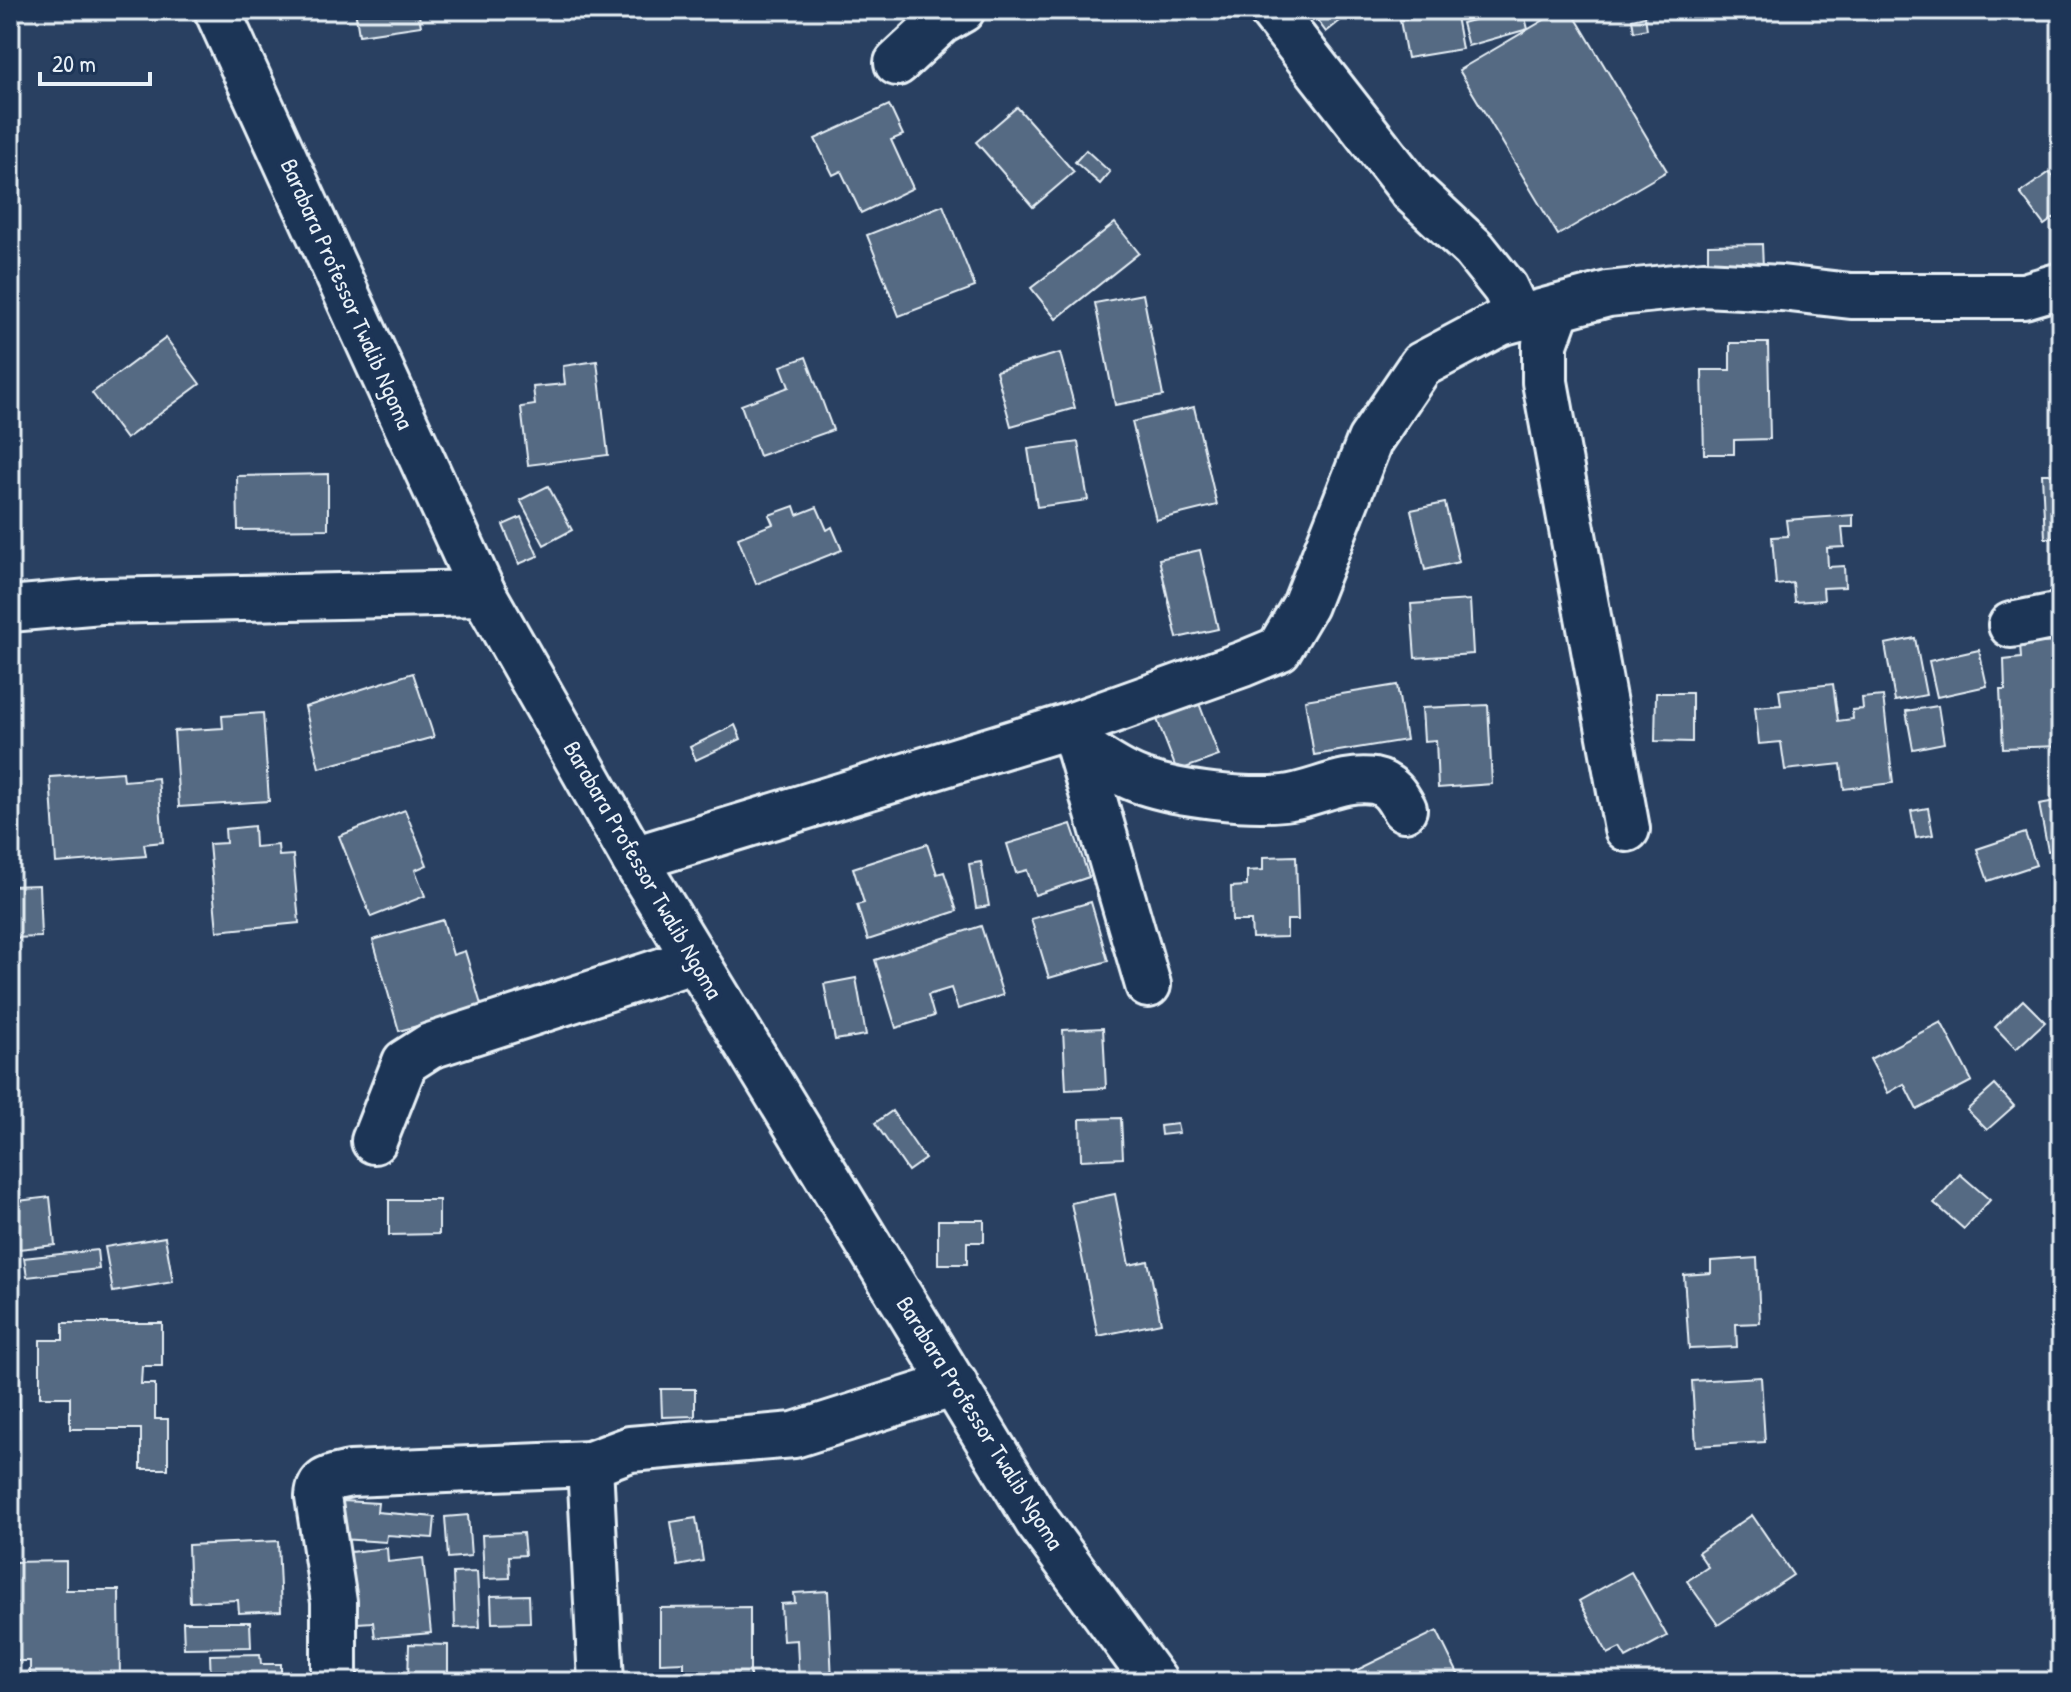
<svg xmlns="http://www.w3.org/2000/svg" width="2071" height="1692" font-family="'Patrick Hand',sans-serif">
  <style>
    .building { fill: #556a83; stroke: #e8f1f8; stroke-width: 2 }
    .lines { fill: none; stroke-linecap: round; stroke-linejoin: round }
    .minor-casing { stroke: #e8f1f8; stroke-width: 50 }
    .minor { stroke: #1d3557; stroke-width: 44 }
    .labels { text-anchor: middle; stroke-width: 8; stroke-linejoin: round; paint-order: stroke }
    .street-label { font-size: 24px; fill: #e8f1f8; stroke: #1d3557 }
  </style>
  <rect width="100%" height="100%" fill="#294061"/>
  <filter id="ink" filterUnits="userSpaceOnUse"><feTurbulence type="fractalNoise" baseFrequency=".0125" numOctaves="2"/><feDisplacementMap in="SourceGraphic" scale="16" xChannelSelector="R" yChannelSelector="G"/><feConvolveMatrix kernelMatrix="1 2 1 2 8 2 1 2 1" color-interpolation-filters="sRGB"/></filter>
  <g filter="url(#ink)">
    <g class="building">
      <path d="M355 10H418L421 26 359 35Z"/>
      <path d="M1321 10H1327L1330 14 1334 10H1341L1346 16 1326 32 1314 16Z"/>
      <path d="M1509 10H1523L1528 29 1468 46 1462 23Z"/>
      <path d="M1561 10H1571L1667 171 1558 235 1459 70Z"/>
      <path d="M1455 11 1462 49 1407 58 1400 20Z"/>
      <path d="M1645 16 1647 29 1634 32 1632 19Z"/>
      <path d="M889 105 903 135 891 140 913 188 861 213 841 171 833 175 815 139Z"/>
      <path d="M1017 107 1074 172 1033 207 976 142Z"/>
      <path d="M1086 150 1110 172 1100 184 1075 162Z"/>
      <path d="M2050 172 2061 187V213L2044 225 2020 193Z"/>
      <path d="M943 205 975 287 899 316 867 235Z"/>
      <path d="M1115 223 1139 253 1056 319 1031 288Z"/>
      <path d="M1762 244 1763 268 1708 270V245Z"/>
      <path d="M1143 294 1163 396 1115 405 1095 303Z"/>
      <path d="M166 338 200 384 126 439 92 393Z"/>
      <path d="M1730 343H1768L1770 439 1734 440V454H1704L1702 370H1730Z"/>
      <path d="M1060 353 1075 408 1011 426 996 371Z"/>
      <path d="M806 357 833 430 759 456 741 405 789 387 781 366Z"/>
      <path d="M597 361 608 455 528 465 521 407 535 405 533 387 565 384 563 366Z"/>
      <path d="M1194 407 1217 505 1156 520 1132 422Z"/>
      <path d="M1078 442 1088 500 1037 507 1028 449Z"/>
      <path d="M328 474V529L238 530 237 476Z"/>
      <path d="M2042 474H2061V538H2045Z"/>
      <path d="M548 486 572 530 544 545 520 500Z"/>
      <path d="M1445 503 1459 562 1425 570 1411 510Z"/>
      <path d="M794 506 797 515 817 507 827 530 832 527 842 550 756 584 738 538 773 524 769 515Z"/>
      <path d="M1853 515V527H1842L1844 547 1827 548 1828 567 1844 566 1845 587 1823 588 1824 600 1795 602 1793 583 1776 585 1772 537 1788 536 1786 520Z"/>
      <path d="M521 517 538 556 519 564 503 525Z"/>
      <path d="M1200 550 1218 629 1177 638 1159 559Z"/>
      <path d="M1470 600 1473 654 1415 658 1411 604Z"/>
      <path d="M1915 638 1926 695 1895 701 1885 644Z"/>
      <path d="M2061 642V746L2003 748 2000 690H2005L2004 660 2021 658 2020 644Z"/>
      <path d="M1979 650 1987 686 1937 697 1929 661Z"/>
      <path d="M413 673 434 737 319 768 305 707Z"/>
      <path d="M1833 684 1838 721 1853 719 1852 710 1863 709 1862 698 1883 696 1893 783 1844 789 1841 764 1785 770 1781 742 1759 744 1755 707 1781 705 1779 690Z"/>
      <path d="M1192 685 1219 756 1177 771 1150 701Z"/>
      <path d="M1397 685 1406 740 1314 755 1305 700Z"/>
      <path d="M1656 693H1692V742L1655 741Z"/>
      <path d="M1488 705 1492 784 1438 788 1436 740 1424 741 1422 708Z"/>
      <path d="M1938 706 1944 743 1913 749 1906 711Z"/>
      <path d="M263 713 269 801 179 807 174 731 223 728 222 716Z"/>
      <path d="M735 725 741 739 696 760 690 747Z"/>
      <path d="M123 772 124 781 158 778 163 842 144 844 146 856 56 863 50 777Z"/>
      <path d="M2061 800V868L2058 850 2048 851 2039 804Z"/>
      <path d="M1928 808 1933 835 1916 838 1911 811Z"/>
      <path d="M405 810 427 865 415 870 425 896 371 917 339 836Z"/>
      <path d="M1071 824 1089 877 1035 895 1027 870 1016 873 1007 844Z"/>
      <path d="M254 826 255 847 278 845 279 856 293 855 299 923 217 931 209 844 226 843 225 829Z"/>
      <path d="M2025 833 2036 865 1988 881 1977 849Z"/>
      <path d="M927 844 937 874 944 872 957 911 868 940 857 905 864 903 853 868Z"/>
      <path d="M1296 856 1298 920H1287V937L1252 938 1251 921H1232L1231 887 1247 886V871L1263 870V857Z"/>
      <path d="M981 862 989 906 976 908 969 864Z"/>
      <path d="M39 885 41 937 10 938V886Z"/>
      <path d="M1091 902 1108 961 1049 978 1031 919Z"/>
      <path d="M443 920 453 955 465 951 482 1008 399 1031 373 940Z"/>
      <path d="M981 926 1003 995 958 1009 951 988 928 995 934 1016 896 1028 875 960Z"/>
      <path d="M856 978 866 1035 835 1040 824 984Z"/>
      <path d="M2023 1000 2045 1022 2016 1049 1995 1027Z"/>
      <path d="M1941 1022 1972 1081 1917 1110 1904 1084 1888 1093 1870 1059Z"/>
      <path d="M1103 1028 1106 1088 1066 1090 1063 1030Z"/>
      <path d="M1995 1085 2014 1106 1987 1130 1967 1110Z"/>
      <path d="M892 1111 925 1159 908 1171 875 1123Z"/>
      <path d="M1121 1118 1123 1158 1081 1160 1080 1119Z"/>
      <path d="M1177 1124 1179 1133 1161 1135 1160 1126Z"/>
      <path d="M1960 1174 1990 1200 1964 1229 1934 1203Z"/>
      <path d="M1115 1194 1129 1265 1148 1261 1161 1323 1098 1336 1071 1203Z"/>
      <path d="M50 1197 55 1245 10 1250V1202Z"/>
      <path d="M389 1200H439V1234L389 1235Z"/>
      <path d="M938 1220H984V1242H967V1264H938Z"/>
      <path d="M165 1237 173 1282 113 1292 105 1247Z"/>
      <path d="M97 1250 99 1269 27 1277 24 1258Z"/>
      <path d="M1757 1258 1760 1323 1736 1324 1737 1347 1689 1349 1684 1275 1711 1273V1261Z"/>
      <path d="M63 1323H162V1366H142L141 1384H155V1419H168V1469H141V1429H70V1397H40V1340H63Z"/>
      <rect x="10" y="1333" width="9" height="94"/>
      <path d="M1761 1377 1765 1442 1696 1446 1692 1381Z"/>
      <path d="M661 1389H695V1416L662 1417Z"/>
      <path d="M343 1501 378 1503 377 1512 435 1517 433 1538 387 1535 386 1542 341 1539Z"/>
      <path d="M468 1515 471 1556 448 1558 445 1517Z"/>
      <path d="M1752 1515 1793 1575 1718 1625 1687 1581 1708 1567 1698 1552Z"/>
      <path d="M696 1518 703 1561 678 1566 671 1522Z"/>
      <path d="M523 1533 525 1555 509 1556 510 1578 484 1579 482 1535Z"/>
      <path d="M278 1541 281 1611 239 1613 238 1600 190 1602 188 1545Z"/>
      <path d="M387 1548 388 1562 423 1558 431 1633 375 1638 373 1622 357 1623 350 1552Z"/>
      <path d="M66 1561V1590H119L120 1682H30V1661H10V1562Z"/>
      <path d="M477 1572 480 1627 455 1628 453 1573Z"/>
      <path d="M1631 1572 1667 1636 1626 1658 1620 1648 1608 1654 1579 1601Z"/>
      <path d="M828 1591 832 1682H799L797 1640 783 1641 781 1604 795 1603 794 1593Z"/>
      <path d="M529 1595 530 1622 492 1623 491 1596Z"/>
      <path d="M750 1607V1680L684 1681V1662L660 1663V1608Z"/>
      <path d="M183 1622H250L251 1647 184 1648Z"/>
      <path d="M1437 1631 1462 1682H1361L1355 1671Z"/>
      <path d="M409 1644 448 1645V1682H408Z"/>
      <path d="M260 1654 261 1664H281V1682H211L210 1655Z"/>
      <path d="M1787 1673 1788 1682H1734V1677Z"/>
    </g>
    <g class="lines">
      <defs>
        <g id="minor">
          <path d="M217 10 483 593 634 859 1037 1521 1155 1682"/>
          <path d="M1271 10 1413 192 1474 249 1505 288 1519 318"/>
          <path d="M897 63 941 22 962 10"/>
          <path d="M1558 308 1545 344V382L1627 829"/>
          <path d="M10 609 101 601 483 593"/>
          <path d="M2011 625 2061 615"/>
          <path d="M1074 731 1148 985"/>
          <path d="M1079 746C1099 758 1122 776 1144 782 1180 794 1246 802 1284 798 1314 795 1343 776 1374 781 1390 784 1397 796 1404 809"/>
          <path d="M634 859 1072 725 1243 664 1279 649 1305 605 1370 440 1421 365 1500 323 1608 294 1703 284 1781 288 1851 296H2024L2061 285"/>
          <path d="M374 1141 405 1062 430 1046 695 960"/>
          <path d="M590 1464 601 1682"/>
          <path d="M334 1682V1602L318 1497C319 1477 334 1478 350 1474L590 1464 630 1449 794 1435 955 1384"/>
        </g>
      </defs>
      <use href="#minor" class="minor-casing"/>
      <use href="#minor" class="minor"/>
    </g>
  </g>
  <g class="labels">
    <g class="street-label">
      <text transform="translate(347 294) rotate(66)" y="8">Barabara Professor Twalib Ngoma</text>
      <text transform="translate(643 870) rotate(60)" y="8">Barabara Professor Twalib Ngoma</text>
      <text transform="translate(980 1423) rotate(58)" y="8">Barabara Professor Twalib Ngoma</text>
    </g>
  </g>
  <rect width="2071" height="1692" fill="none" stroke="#1d3557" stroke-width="40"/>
  <rect x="20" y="20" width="2031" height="1652" fill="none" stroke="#e8f1f8" stroke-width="3" filter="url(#ink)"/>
  <path d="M40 72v12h110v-12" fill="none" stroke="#e8f1f8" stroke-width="4"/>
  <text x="52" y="72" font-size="24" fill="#e8f1f8" stroke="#1d3557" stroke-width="6" paint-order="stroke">20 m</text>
</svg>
